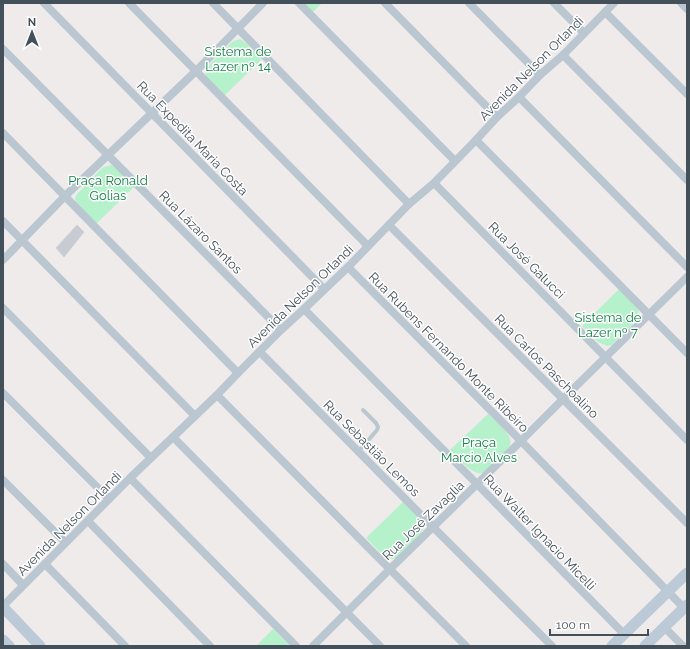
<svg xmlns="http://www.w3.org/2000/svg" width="690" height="649" font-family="Raleway,sans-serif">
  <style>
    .green { fill: #b5f1ca }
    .building { fill: #c8cbd1; stroke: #cfd2d8 }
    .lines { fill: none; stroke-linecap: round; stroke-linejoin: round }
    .service { stroke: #bbc7d0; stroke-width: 4 }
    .minor { stroke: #bbc7d0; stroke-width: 8 }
    .secondary { stroke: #bccad7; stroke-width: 11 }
    .labels { text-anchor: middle; stroke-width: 3; stroke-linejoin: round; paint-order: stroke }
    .park-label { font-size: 13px; fill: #117f44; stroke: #fff }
    .street-label { font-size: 13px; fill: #43505a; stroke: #fff }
  </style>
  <rect width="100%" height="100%" fill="#efebeb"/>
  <g class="green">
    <path d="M304 3H322L313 12Z"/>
    <path d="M240 39 246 43 262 59 224 96 206 77 205 72 206 68 231 43 236 40Z"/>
    <path d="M111 165 117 169 134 187 96 224 76 202 75 198 77 194 102 168 107 166Z"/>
    <path d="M619 289C624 294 640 306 639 315 638 317 637 319 636 321L612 345 607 346 598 342 582 326Z"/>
    <path d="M488 414C494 420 508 431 510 439 511 443 510 446 508 449 503 454 488 471 483 473 472 476 457 456 450 450Z"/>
    <path d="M403 502C409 507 424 519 423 528 423 530 422 532 421 534L397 558 392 559 383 555 366 538Z"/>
    <path d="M273 629 290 646H256Z"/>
  </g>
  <path class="building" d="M77 225 84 232 64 257 56 248Z"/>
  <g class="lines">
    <path class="service" d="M359 451 377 430 378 427 376 423 363 410"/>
    <g class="minor">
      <path d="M44 3 324 289"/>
      <path d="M129 3 368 246"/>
      <path d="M213 3 409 204"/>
      <path d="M299 3 455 161"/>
      <path d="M385 3 497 117"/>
      <path d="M469 3 540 75"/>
      <path d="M554 3 584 33"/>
      <path d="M681 3 687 9"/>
      <path d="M605 12 687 94"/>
      <path d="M3 49 281 330"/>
      <path d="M563 55 687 180"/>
      <path d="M519 97 687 267"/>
      <path d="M3 133 238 373"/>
      <path d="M476 140 687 353"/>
      <path d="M434 183 687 440"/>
      <path d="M3 221 195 416"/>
      <path d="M389 225 687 523"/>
      <path d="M3 260 65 196 196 71 263 3"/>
      <path d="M348 267 521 441 684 608"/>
      <path d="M3 308 151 458"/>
      <path d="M304 309 477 484 624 634"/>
      <path d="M260 352 433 527 552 646"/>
      <path d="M3 393 109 499"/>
      <path d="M217 395 466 646"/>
      <path d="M173 437 380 646"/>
      <path d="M130 478 296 646"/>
      <path d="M3 480 65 542"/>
      <path d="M88 521 210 646"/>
      <path d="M3 564 23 585"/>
      <path d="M45 564 125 646"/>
      <path d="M3 606 130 478 217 395 238 373 281 330 304 309 348 267 409 204 434 183 476 140 497 117 519 97 540 75 563 55 614 3"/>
      <path d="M664 627 683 646"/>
      <path d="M313 646 389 570 521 441 563 399 687 277"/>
    </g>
    <g class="secondary">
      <path d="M3 607 40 646"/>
      <path d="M3 640 9 646"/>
      <path d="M612 646 687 573"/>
      <path d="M645 646 687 605"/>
    </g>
  </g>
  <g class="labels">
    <g class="park-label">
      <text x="238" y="56">Sistema de<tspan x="238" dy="15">Lazer nº 14</tspan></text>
      <text x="108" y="185">Praça Ronald<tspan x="108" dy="15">Golias</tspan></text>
      <text x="608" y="322">Sistema de<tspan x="608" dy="15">Lazer nº 7</tspan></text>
      <text x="479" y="447">Praça<tspan x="479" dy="15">Marcio Alves</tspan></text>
    </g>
    <g class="street-label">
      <text transform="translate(531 68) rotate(-45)" y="5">Avenida Nelson Orlandi</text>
      <text transform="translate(193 138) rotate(46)" y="5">Rua Expedita Maria Costa</text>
      <text transform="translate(201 232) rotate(45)" y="5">Rua Lázaro Santos</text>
      <text transform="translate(527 260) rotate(45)" y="5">Rua José Galucci</text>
      <text transform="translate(300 296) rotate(-44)" y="5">Avenida Nelson Orlandi</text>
      <text transform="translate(449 352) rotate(45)" y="5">Rua Rubens Fernando Monte Ribeiro</text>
      <text transform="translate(547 366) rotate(45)" y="5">Rua Carlos Paschoalino</text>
      <text transform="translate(372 448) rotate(45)" y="5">Rua Sebastião Lemos</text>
      <text transform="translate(423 520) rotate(-44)" y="5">Rua José Zavaglia</text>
      <text transform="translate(69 523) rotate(-45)" y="5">Avenida Nelson Orlandi</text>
      <text transform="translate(540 532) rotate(46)" y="5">Rua Walter Ignacio Micelli</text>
    </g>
  </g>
  <rect width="690" height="649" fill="none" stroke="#43505a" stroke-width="8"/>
  <g transform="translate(32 32)" stroke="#ffffff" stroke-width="3" paint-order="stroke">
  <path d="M0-3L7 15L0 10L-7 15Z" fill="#43505a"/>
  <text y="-6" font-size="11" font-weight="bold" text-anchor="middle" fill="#43505a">N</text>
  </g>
  <path d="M550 629v6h98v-6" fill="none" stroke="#43505a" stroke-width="2"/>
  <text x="556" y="629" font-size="12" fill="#43505a" stroke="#ffffff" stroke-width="3" paint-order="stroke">100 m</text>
</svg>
